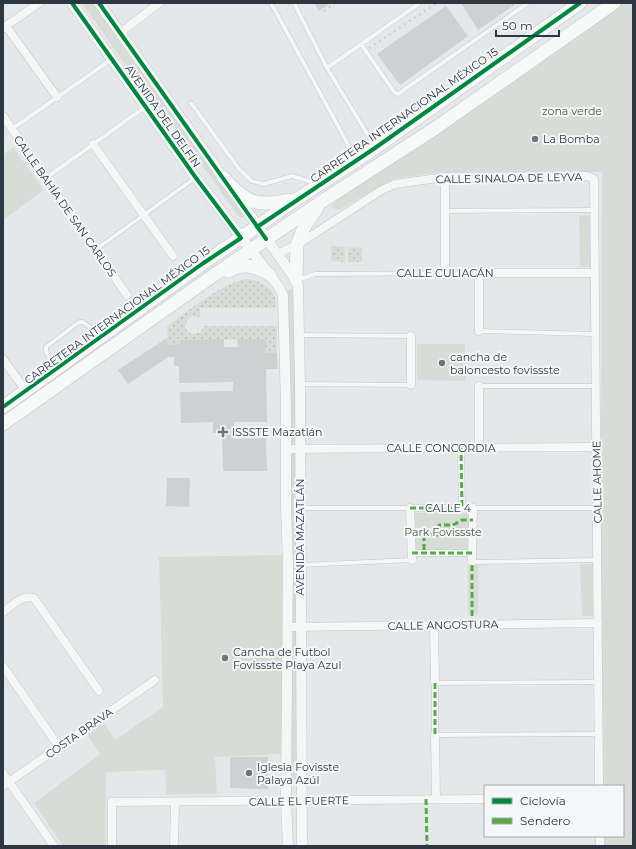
<svg xmlns="http://www.w3.org/2000/svg" width="636" height="849" font-family="Montserrat,sans-serif">
  <style>
    .green { fill: #d7ddd6 }
    .garden { fill: url(#garden-dots) }
    .building { fill: #ced0d2 }
    .lines { fill: none; stroke-linecap: round; stroke-linejoin: round }
    .service-casing { stroke: #c3c6c8; stroke-width: 5 }
    .pedestrian-casing { stroke: #c3c6c8; stroke-width: 7 }
    .minor-casing { stroke: #c3c6c8; stroke-width: 9 }
    .tertiary-casing { stroke: #c3c6c8; stroke-width: 11 }
    .primary-casing { stroke: #c2c5c7; stroke-width: 14 }
    .service { stroke: #f5f6f6; stroke-width: 4 }
    .pedestrian { stroke: #f5f6f6; stroke-width: 6 }
    .minor { stroke: #f5f6f6; stroke-width: 8 }
    .tertiary { stroke: #f5f6f6; stroke-width: 10 }
    .primary { stroke: #f7f8f8; stroke-width: 13 }
    .rail { stroke: #ced0d1; stroke-width: 2.5; stroke-dasharray: 2 4; stroke-linecap: butt }
    .quiet { stroke: #54ac46; stroke-width: 3; stroke-dasharray: 6 3; stroke-linecap: butt }
    .cycleway-casing { stroke: #f4f6f8; stroke-width: 6 }
    .cycleway { stroke: #00873e; stroke-width: 4 }
    .poi-dot { fill: #6d757d; stroke: #f4f6f8; stroke-width: 1.5 }
    .labels { text-anchor: middle; stroke-width: 4; stroke-linejoin: round; paint-order: stroke }
    .park-label { font-size: 11px; fill: #455d3c; stroke: #f4f6f8 }
    .street-label { font-size: 11px; fill: #2d3742; stroke: #f4f6f8 }
    .poi-label { font-size: 11px; fill: #2d3742; stroke: #f4f6f8; text-anchor: start }
  </style>
  <defs>
    <pattern id="garden-dots" width="8" height="8" patternUnits="userSpaceOnUse"><rect width="8" height="8" fill="#d7ddd6"/><path d="M2 2h.1M6 6h.1" fill="none" stroke="#b9beb9" stroke-width="1.8" stroke-linecap="round"/></pattern>
  </defs>
  <rect width="100%" height="100%" fill="#e5e8ea"/>
  <g class="green">
    <path d="M82 3H95L243 214V218L238 216 164 111 138 83Z"/>
    <path d="M621 3H633V846H600V836H623V786H600L602 172H441L393 179 338 210 331 206 338 199 385 168Z"/>
    <path d="M13 147 44 190 3 220V155Z"/>
    <path d="M592 215 593 267H580L579 216Z"/>
    <path d="M295 288 299 779 295 783 290 779 285 294 290 289Z"/>
    <path d="M417 344H465L466 381 417 380Z"/>
    <path d="M413 513H472L473 552H413Z"/>
    <path d="M282 555V754L215 757 217 794H166L165 770 106 772V846H63L34 803 100 754 87 734 103 722 115 740 163 707 159 557Z"/>
    <path d="M468 564H479L478 614H468Z"/>
    <path d="M580 564H597V616H582Z"/>
  </g>
  <g class="garden">
    <path d="M331 246 345 247V262L331 261Z"/>
    <path d="M348 247 362 248V262H348Z"/>
    <path d="M247 279C263 281 278 290 276 308H200V318L195 316 190 317C180 326 188 338 201 332L204 326H277V353H266L265 339 180 340V344L168 345 167 326C187 312 225 281 247 279Z"/>
  </g>
  <g class="building">
    <path d="M314 3H330L319 11Z"/>
    <path d="M461 3H517L478 30Z"/>
    <path d="M446 6 468 36 400 85 377 54Z"/>
    <path d="M167 338 168 345 180 344V340L224 339V347H238L237 339H266V353H277L278 369H266L267 422H234V439L266 438 267 471H223L222 433H213V422L181 423 180 392 233 391V382L179 383V366H174V357H168L128 384 118 370Z"/>
    <path d="M167 478H190L189 507 166 506Z"/>
    <path d="M230 757H268V789L230 788Z"/>
  </g>
  <g class="lines">
    <defs>
      <g id="service">
        <path d="M271 3 356 159"/>
        <path d="M294 3 327 68 374 145"/>
        <path d="M361 44 394 92 398 94 528 3"/>
        <path d="M327 68 420 3"/>
        <path d="M191 103 240 170 252 181 264 184 292 176 316 183"/>
        <path d="M12 129 112 59"/>
        <path d="M46 178 145 107"/>
        <path d="M445 211 594 210"/>
        <path d="M95 250 195 178"/>
        <path d="M298 280 315 274 479 273"/>
        <path d="M479 331 595 334"/>
        <path d="M299 335 411 336"/>
        <path d="M55 367 46 352V347L79 322H83L100 335"/>
        <path d="M300 384 411 385"/>
        <path d="M479 386H596"/>
        <path d="M300 508H410"/>
        <path d="M462 508H597"/>
        <path d="M472 562 597 560"/>
        <path d="M301 565 412 560"/>
        <path d="M435 683 598 682"/>
        <path d="M435 735 599 734"/>
      </g>
      <g id="pedestrian">
        <path d="M410 508H462L461 448"/>
        <path d="M412 553H472"/>
        <path d="M435 683V735"/>
      </g>
      <g id="minor">
        <path d="M6 26 57 97"/>
        <path d="M3 28 39 3"/>
        <path d="M120 33 159 3"/>
        <path d="M3 116 127 295"/>
        <path d="M93 144 173 256"/>
        <path d="M277 254 297 245 380 191 395 184 445 177 587 176 594 179 599 786"/>
        <path d="M445 274V177"/>
        <path d="M479 331V273H594"/>
        <path d="M411 336V385"/>
        <path d="M3 359 26 391"/>
        <path d="M479 448V386"/>
        <path d="M286 449 596 447"/>
        <path d="M410 508 412 560"/>
        <path d="M472 562 473 508"/>
        <path d="M3 612C12 606 22 594 34 598L99 691"/>
        <path d="M434 625 435 683"/>
        <path d="M289 627 598 623"/>
        <path d="M3 666 59 747"/>
        <path d="M435 735 436 799"/>
        <path d="M3 773 54 846"/>
        <path d="M3 786 155 680"/>
        <path d="M600 836V846"/>
        <path d="M112 846V802L485 799"/>
        <path d="M174 846 175 802"/>
      </g>
      <g id="tertiary">
        <path d="M72 3 196 178 279 287 283 296 286 405V506L288 564 286 801 288 846"/>
        <path d="M99 3 296 280 298 286 300 384 302 846"/>
      </g>
      <g id="primary">
        <path d="M223 177C248 205 255 206 292 200"/>
        <path d="M228 271C245 263 254 265 270 275"/>
        <path d="M296 280 297 245 304 227 317 208"/>
        <path d="M3 407 202 264 297 199 375 148 580 3"/>
        <path d="M3 424 211 277 321 202 434 129 614 3"/>
      </g>
    </defs>
    <use href="#service" class="service-casing"/>
    <use href="#pedestrian" class="pedestrian-casing"/>
    <use href="#minor" class="minor-casing"/>
    <use href="#tertiary" class="tertiary-casing"/>
    <use href="#primary" class="primary-casing"/>
    <use href="#service" class="service"/>
    <use href="#pedestrian" class="pedestrian"/>
    <use href="#minor" class="minor"/>
    <use href="#tertiary" class="tertiary"/>
    <use href="#primary" class="primary"/>
    <g class="rail">
      <path d="M324 11 335 3"/>
      <path d="M369 48 437 3"/>
    </g>
    <g class="quiet">
      <path d="M410 508H462L461 448"/>
      <path d="M424 550V535H439V525H453L462 520H473"/>
      <path d="M412 553H472"/>
      <path d="M472 625V562"/>
      <path d="M435 683V735"/>
      <path d="M426 799 427 846"/>
    </g>
    <defs>
      <g id="cycleway">
        <path d="M99 3 266 239"/>
        <path d="M257 227 375 148 580 3"/>
        <path d="M3 407 202 264 241 238 196 178 72 3"/>
      </g>
    </defs>
    <use href="#cycleway" class="cycleway-casing"/>
    <use href="#cycleway" class="cycleway"/>
  </g>
  <g class="poi-dot">
    <circle cx="535" cy="139" r="4"/>
    <circle cx="442" cy="363" r="4"/>
    <path d="M221 426h4v4h4v4h-4v4h-4v-4h-4v-4h4z"/>
    <circle cx="225" cy="658" r="4"/>
    <circle cx="249" cy="773" r="4"/>
  </g>
  <g class="labels">
    <g class="park-label">
      <text x="572" y="115">zona verde</text>
      <text x="443" y="536">Park Fovissste</text>
    </g>
    <g class="street-label">
      <text transform="translate(404 115) rotate(-35)" y="4">CARRETERA INTERNACIONAL MÉXICO 15</text>
      <text transform="translate(163 116) rotate(55)" y="4">AVENIDA DEL DELFÍN</text>
      <text transform="translate(509 178) rotate(-1)" y="4">CALLE SINALOA DE LEYVA</text>
      <text transform="translate(65 206) rotate(55)" y="4">CALLE BAHÍA DE SAN CARLOS</text>
      <text x="445" y="277">CALLE CULIACÁN</text>
      <text transform="translate(117 315) rotate(-36)" y="4">CARRETERA INTERNACIONAL MÉXICO 15</text>
      <text x="441" y="452">CALLE CONCORDIA</text>
      <text transform="translate(597 482) rotate(-91)" y="4">CALLE AHOME</text>
      <text x="448" y="512">CALLE 4</text>
      <text transform="translate(300 537) rotate(-90)" y="4">AVENIDA MAZATLÁN</text>
      <text transform="translate(443 625) rotate(-1)" y="4">CALLE ANGOSTURA</text>
      <text transform="translate(79 733) rotate(-35)" y="4">COSTA BRAVA</text>
      <text transform="translate(299 801) rotate(-1)" y="4">CALLE EL FUERTE</text>
    </g>
    <g class="poi-label">
      <text x="543" y="143">La Bomba</text>
      <text x="450" y="361">cancha de<tspan x="450" dy="13">baloncesto fovissste</tspan></text>
      <text x="232" y="436">ISSSTE Mazatlán</text>
      <text x="233" y="656">Cancha de Futbol<tspan x="233" dy="13">Fovissste Playa Azul</tspan></text>
      <text x="257" y="771">Iglesia Fovisste<tspan x="257" dy="13">Palaya Azúl</tspan></text>
    </g>
  </g>
  <rect width="636" height="849" fill="none" stroke="#2d3742" stroke-width="8"/>
  <rect x="484" y="785" width="140" height="52" fill="#f4f6f8" stroke="#a4aaaf"/>
  <rect x="492" y="798" width="20" height="6" fill="#00873e" stroke="#a4aaaf"/>
  <text x="520" y="805" font-size="12" fill="#2d3742">Ciclovía</text>
  <rect x="492" y="818" width="20" height="6" fill="#54ac46" stroke="#a4aaaf"/>
  <text x="520" y="825" font-size="12" fill="#2d3742">Sendero</text>
  <path d="M496 30v6h63v-6" fill="none" stroke="#2d3742" stroke-width="2"/>
  <text x="502" y="30" font-size="12" fill="#2d3742" stroke="#f4f6f8" stroke-width="3" paint-order="stroke">50 m</text>
</svg>
